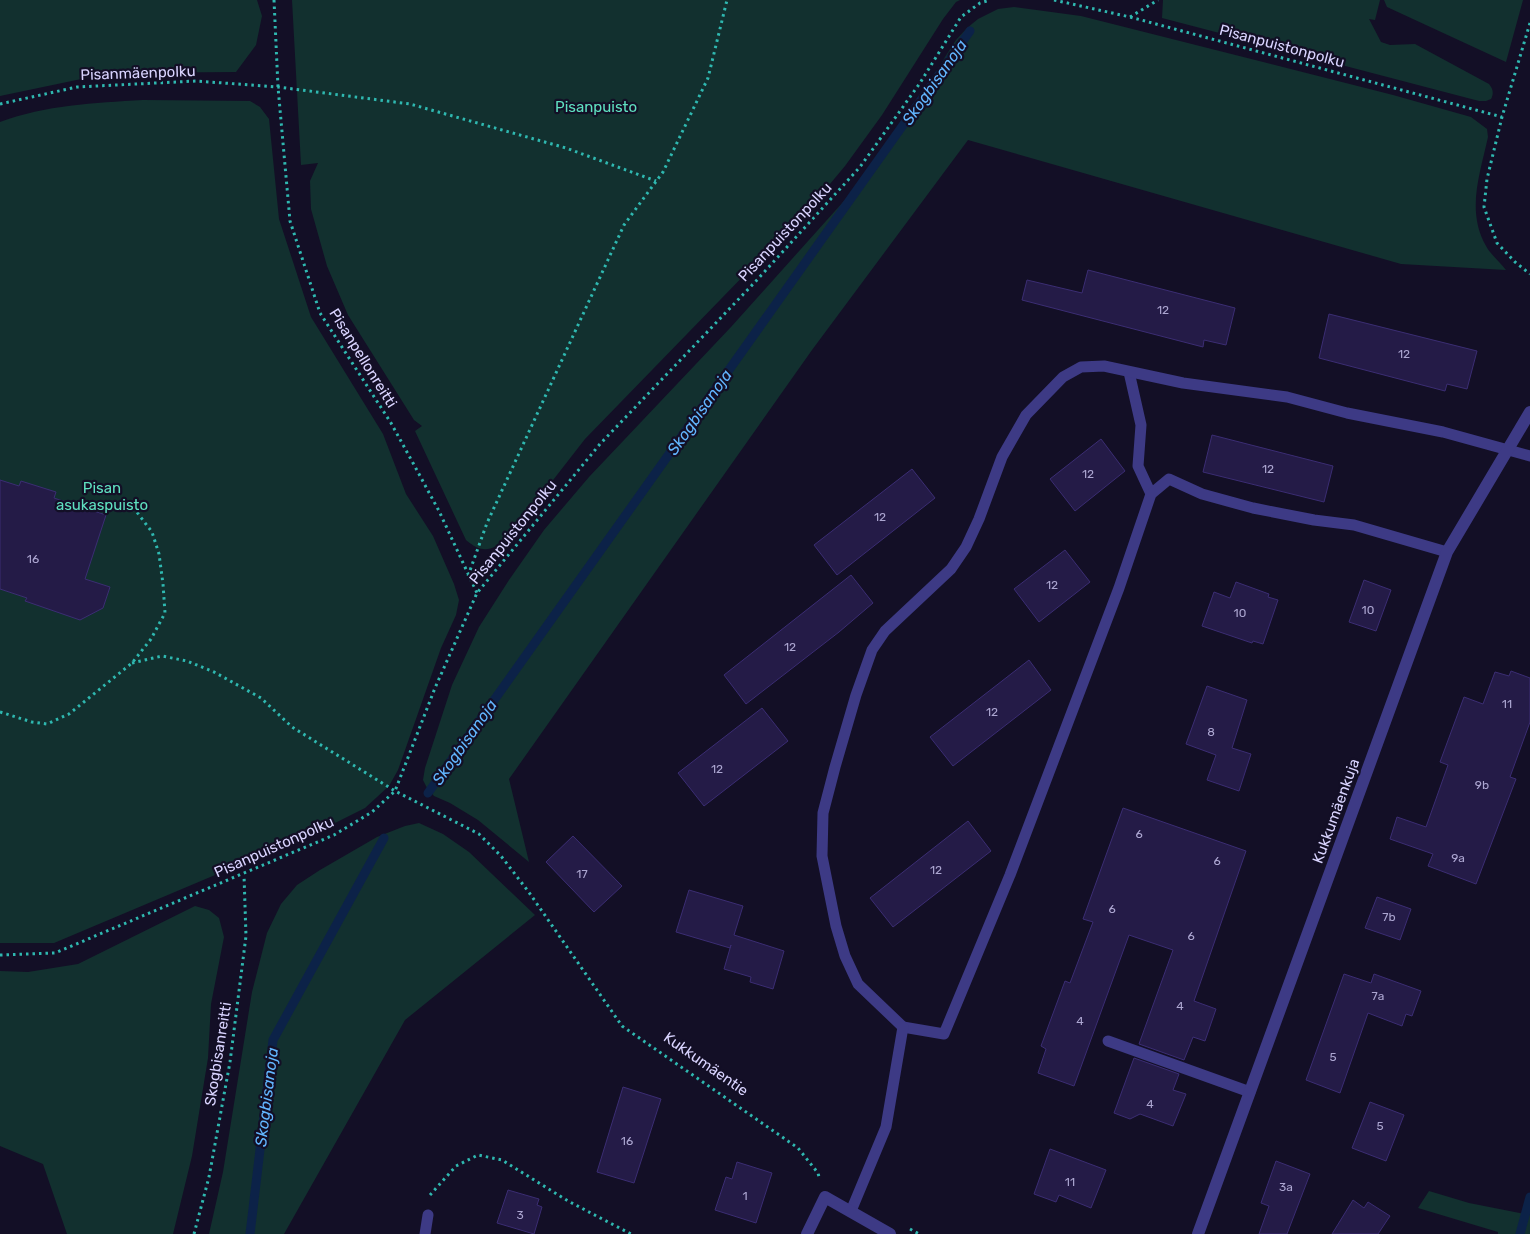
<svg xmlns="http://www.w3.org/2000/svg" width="1530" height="1234" font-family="Rubik,sans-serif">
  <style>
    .green { fill: #12302f }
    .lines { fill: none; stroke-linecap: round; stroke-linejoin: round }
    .stream { stroke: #0c2248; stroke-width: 9 }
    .building { fill: #241b47; stroke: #3b2d73 }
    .path { stroke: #2fb8b0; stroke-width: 3; stroke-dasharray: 2.5 4; stroke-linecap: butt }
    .service { stroke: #3d3a85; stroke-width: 11 }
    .minor { stroke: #3d3a85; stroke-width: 12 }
    .labels { text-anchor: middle; stroke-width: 4.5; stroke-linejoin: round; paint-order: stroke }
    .number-label { font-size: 12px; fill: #aca6d1 }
    .street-label { font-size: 15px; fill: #d9d4ff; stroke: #130f26 }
    .park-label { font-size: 15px; fill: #5fe0c0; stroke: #130f26 }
    .water-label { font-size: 16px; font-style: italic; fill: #62b6ff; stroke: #130f26 }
  </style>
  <rect width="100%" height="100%" fill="#130f26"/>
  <g class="green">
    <path d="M0 0H257L262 16 256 45 236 72 110 73 0 96Z"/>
    <path d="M292 0H960L956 2 943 19 882 115 845 166 804 215 773 247 758 256 754 265 585 439 508 538C492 551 482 554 466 540L415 431 422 426 414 420 348 315 327 266 311 209 310 181 318 163 301 165Z"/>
    <path d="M1163 0H1380L1375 20 1369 19 1381 42 1390 45 1415 44 1489 84C1493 89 1494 93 1491 99L1486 101H1479L1162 18Z"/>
    <path d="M1384 0H1523L1506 62 1387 7Z"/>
    <path d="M1014 7 1081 16 1393 95 1471 117 1487 129 1488 137C1480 174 1466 211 1486 246 1491 255 1500 262 1506 270L1401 264 968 140 812 350 509 779 529 862 478 820 450 803 434 796 427 788 423 780 425 768 452 685 479 627 509 580 544 530 589 477 731 327 887 153 914 116 945 57 956 40 967 28 978 19 998 9Z"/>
    <path d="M143 100 250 101 260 107 269 119 279 219 311 317 383 434 406 494 433 536 454 584 459 600 456 615 441 648 398 770 389 786 365 808 317 832 54 943H0V122C46 105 94 103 143 100Z"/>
    <path d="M419 823 443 834 469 852 535 915 405 1020 284 1234H209L223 1172 252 992 267 933 281 904 297 885 320 870 377 837 405 826Z"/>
    <path d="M195 906 209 910 219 918 224 937 211 1004 208 1058 192 1156 173 1234H67L43 1164 0 1146V971L28 972 78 964Z"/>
    <path d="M1429 1191 1469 1203 1530 1215V1234H1498V1232L1418 1208Z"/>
  </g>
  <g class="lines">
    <g class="stream">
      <path d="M428 793 970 31"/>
      <path d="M250 1234 273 1040 384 838"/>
      <path d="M1520 1234 1530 1197"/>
    </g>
  </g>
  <g class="building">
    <path d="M1088 270 1235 308 1226 345 1204 340 1203 347 1022 300 1027 280 1082 293Z"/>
    <path d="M1329 314 1477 351 1467 389 1447 384 1445 391 1319 358Z"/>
    <path d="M1212 435 1333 466 1324 502 1203 472Z"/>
    <path d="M1101 439 1125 471 1075 511 1050 479Z"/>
    <path d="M912 469 935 498 837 575 814 545Z"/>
    <path d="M0 480 19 486 21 481 56 492 54 498 106 515 85 579 110 587 103 608 80 620 25 601 27 598 0 589Z"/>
    <path d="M1065 550 1090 582 1039 622 1014 589Z"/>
    <path d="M851 575 873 603 839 632 746 704 724 675Z"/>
    <path d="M1364 580 1391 590 1376 631 1349 622Z"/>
    <path d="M1236 582 1269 594 1268 597 1278 600 1263 644 1253 641 1252 643 1202 626 1214 592 1230 598Z"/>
    <path d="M1029 660 1051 690 953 766 930 737Z"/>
    <path d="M1511 671 1530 678V722L1510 777 1516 779 1476 884 1428 866 1433 854 1390 839 1397 817 1426 827 1448 765 1440 762 1464 697 1483 704 1495 672 1509 676Z"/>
    <path d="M1207 686 1247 700 1232 748 1251 754 1239 791 1207 780 1216 755 1186 744Z"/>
    <path d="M762 708 788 741 704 806 678 773Z"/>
    <path d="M1123 808 1246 851 1194 1001 1216 1009 1205 1041 1193 1037 1184 1060 1139 1044 1173 950 1129 935 1074 1086 1038 1073 1046 1049 1041 1046 1065 981 1070 983 1093 922 1083 919Z"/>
    <path d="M968 821 991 851 893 927 870 898Z"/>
    <path d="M573 836 622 886 594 912 546 862Z"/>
    <path d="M689 890 743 906 734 935 784 951 773 989 750 982 751 977 724 969 731 945 730 948 676 932Z"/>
    <path d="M1377 897 1411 909 1400 940 1365 928Z"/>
    <path d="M1344 974 1371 983 1374 974 1421 991 1412 1016 1406 1014 1402 1026 1368 1013 1340 1093 1306 1080Z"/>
    <path d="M1134 1058 1179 1074 1173 1090 1186 1094 1173 1126 1140 1114 1130 1119 1114 1113Z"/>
    <path d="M623 1087 661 1099 634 1183 597 1172Z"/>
    <path d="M1370 1102 1404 1115 1386 1161 1352 1148Z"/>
    <path d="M1050 1149 1106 1170 1091 1208 1059 1195 1056 1202 1034 1194Z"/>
    <path d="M1276 1161 1310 1174 1287 1234H1259L1269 1206 1261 1203Z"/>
    <path d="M737 1162 772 1173 756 1223 715 1210 726 1177 732 1179Z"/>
    <path d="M508 1190 539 1199 537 1205 542 1207 534 1234 497 1223Z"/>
    <path d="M1353 1200 1364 1208 1368 1202 1390 1216 1378 1234H1332Z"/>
  </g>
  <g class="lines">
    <g class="path">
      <path d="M274 0 278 87 290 221 320 313 391 423 413 463 439 511 477 593"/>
      <path d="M1054 0 1130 17 1502 117"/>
      <path d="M1130 17 1158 0"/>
      <path d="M1530 23 1502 117 1487 179 1484 207 1497 243 1515 262 1530 274"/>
      <path d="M0 104 77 87 196 81 278 87 410 104 566 148 656 181"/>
      <path d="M468 576 487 523 624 225 663 172 708 78 727 0"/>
      <path d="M132 663 162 656 187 661 214 672 261 698 292 727 395 791 479 834 501 856 528 891 622 1026 798 1148 818 1173 819 1177"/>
      <path d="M0 712 32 722 47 724 69 714 132 663 151 639 165 613 163 584 159 554 152 532 136 511 123 504"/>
      <path d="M0 955 55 953 334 835 372 812 395 791 435 688 477 593 600 444 756 281 860 167 920 83 961 17 980 3 990 0"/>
      <path d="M430 1195 456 1166 478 1155 502 1160 568 1201 631 1234"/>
      <path d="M910 1229 919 1234"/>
      <path d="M194 1234 209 1177 230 1062 246 936 244 875"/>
    </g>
    <g class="service">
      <path d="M1129 372 1141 425 1138 466 1151 494"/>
      <path d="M903 1027 944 1034 1010 875 1119 588 1151 494 1169 479 1202 494 1253 508 1314 520 1354 525 1447 552"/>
      <path d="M1108 1041 1250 1092"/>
      <path d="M851 1211 886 1127 903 1027 858 984 845 956 836 926 822 856 823 813 835 767 856 695 872 650 885 631 951 569 966 547 979 519 1002 457 1026 415 1063 377 1081 367 1104 366 1183 383 1287 397 1347 413 1443 432 1530 456"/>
      <path d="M425 1234 428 1215"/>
    </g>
    <g class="minor">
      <path d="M807 1234 825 1197 890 1234"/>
      <path d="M1198 1234 1447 552 1530 412"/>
    </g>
  </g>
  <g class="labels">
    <g class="number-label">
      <text x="1163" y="314">12</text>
      <text x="1404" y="358">12</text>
      <text x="1268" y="473">12</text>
      <text x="1088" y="478">12</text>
      <text x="880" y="521">12</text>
      <text x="33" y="563">16</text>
      <text x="1052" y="589">12</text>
      <text x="1368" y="614">10</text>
      <text x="1240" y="617">10</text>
      <text x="790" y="651">12</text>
      <text x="1507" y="708">11</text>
      <text x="992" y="716">12</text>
      <text x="1211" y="736">8</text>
      <text x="717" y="773">12</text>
      <text x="1482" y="789">9b</text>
      <text x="1139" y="838">6</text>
      <text x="1458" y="862">9a</text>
      <text x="1217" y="865">6</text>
      <text x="936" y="874">12</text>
      <text x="582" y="878">17</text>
      <text x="1112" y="913">6</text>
      <text x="1389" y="921">7b</text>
      <text x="1191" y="940">6</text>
      <text x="1378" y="1000">7a</text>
      <text x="1180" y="1010">4</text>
      <text x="1080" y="1025">4</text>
      <text x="1333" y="1061">5</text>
      <text x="1150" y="1108">4</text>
      <text x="1380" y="1130">5</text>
      <text x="627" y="1145">16</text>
      <text x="1070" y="1186">11</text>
      <text x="1286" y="1191">3a</text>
      <text x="745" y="1200">1</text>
      <text x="520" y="1219">3</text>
    </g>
    <g class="street-label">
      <text transform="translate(1282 46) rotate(15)" y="5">Pisanpuistonpolku</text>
      <text transform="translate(138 73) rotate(-2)" y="5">Pisanmäenpolku</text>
      <text transform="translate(785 232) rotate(-47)" y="5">Pisanpuistonpolku</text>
      <text transform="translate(363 358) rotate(58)" y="5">Pisanpellonreitti</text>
      <text transform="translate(513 532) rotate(-51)" y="5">Pisanpuistonpolku</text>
      <text transform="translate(1336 811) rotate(-70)" y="5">Kukkumäenkuja</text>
      <text transform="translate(274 847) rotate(-24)" y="5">Pisanpuistonpolku</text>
      <text transform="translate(218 1054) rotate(-81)" y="5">Skogbisanreitti</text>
      <text transform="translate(706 1064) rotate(35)" y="5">Kukkumäentie</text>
    </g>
    <g class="park-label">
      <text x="596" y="112">Pisanpuisto</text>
      <text x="102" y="493">Pisan<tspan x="102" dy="17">asukaspuisto</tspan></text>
    </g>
    <g class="water-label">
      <text transform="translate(934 82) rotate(-55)" y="6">Skogbisanoja</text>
      <text transform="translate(699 412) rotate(-55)" y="6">Skogbisanoja</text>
      <text transform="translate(464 742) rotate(-55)" y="6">Skogbisanoja</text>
      <text transform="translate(266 1097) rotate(-83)" y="6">Skogbisanoja</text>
    </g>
  </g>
</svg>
